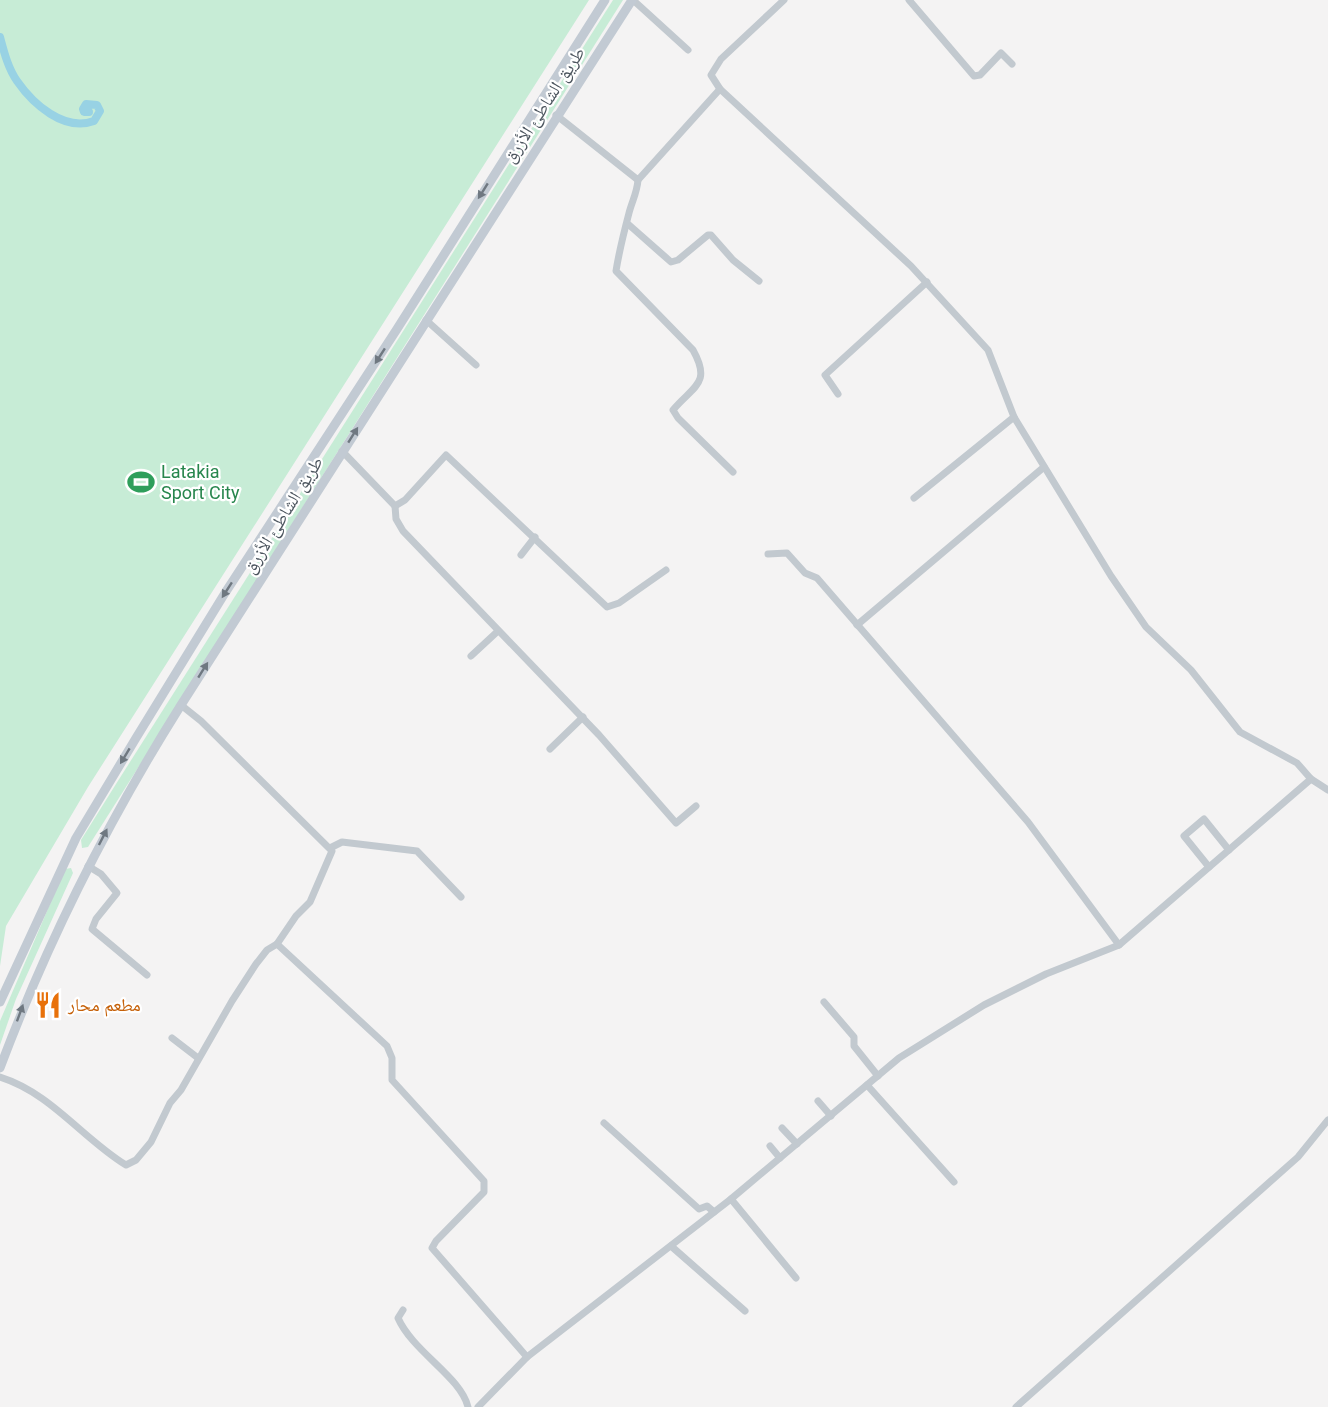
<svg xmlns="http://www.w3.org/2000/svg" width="1328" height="1407" font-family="Roboto,'Noto Naskh Arabic',sans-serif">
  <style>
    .green { fill: #c7ecd6 }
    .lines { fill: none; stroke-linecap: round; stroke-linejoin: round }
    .canal { stroke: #98d2e4; stroke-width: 8 }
    .minor { stroke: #c2c9cf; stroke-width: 7 }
    .secondary { stroke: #c2cad3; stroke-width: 9 }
    .oneway { fill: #6f7881 }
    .labels { text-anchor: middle; stroke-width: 4.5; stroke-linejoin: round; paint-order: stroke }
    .street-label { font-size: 18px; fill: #4c555e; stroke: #fff }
    .leisure-label { font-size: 18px; fill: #27864d; stroke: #fff; text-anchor: start }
    .food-label { font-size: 18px; fill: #c56008; stroke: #fff; text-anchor: start }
  </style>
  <rect width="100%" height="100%" fill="#f4f3f3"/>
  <g class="green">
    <path d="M0 0H589L88 787 6 926 0 966Z"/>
    <path d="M613 0H623L88 847 82 848 81 840 116 784Z"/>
    <path d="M71 868 73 873 16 999 0 1045V1021L65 869Z"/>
  </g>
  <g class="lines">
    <path class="canal" d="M0 37C4 52 8 68 17 81 33 104 64 132 94 121L100 111 97 105 86 104 83 109 84 112H89"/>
    <g class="minor">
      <path d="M633 0 688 50"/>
      <path d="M784 0 721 59 711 75 720 89 911 266 988 350 1014 417 1111 576 1146 627 1191 670 1240 732 1297 763 1311 779 1328 790"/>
      <path d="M909 0 974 76 980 75 1001 53 1012 64"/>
      <path d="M556 115 638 180 720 89"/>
      <path d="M638 180C637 193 632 201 629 213 624 232 619 252 616 271L693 350C712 384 693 386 673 410L678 418 733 472"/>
      <path d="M628 224 671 262 678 260 708 235H711L733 260 759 281"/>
      <path d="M426 320 476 365"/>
      <path d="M838 394 825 375 927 282"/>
      <path d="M342 451 395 506 405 500 446 455 607 607 619 603 666 570"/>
      <path d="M914 498 1014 417"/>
      <path d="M395 506 396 519 403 531 599 735 676 823 696 806"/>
      <path d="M768 554 787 553 805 573 817 578 1028 822 1119 945"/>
      <path d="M521 555 535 537"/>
      <path d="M857 625 1044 467"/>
      <path d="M471 656 498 631"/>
      <path d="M181 705 201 721 332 851 310 902 296 916 277 944"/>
      <path d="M550 749 583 717"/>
      <path d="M330 848 342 842 417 851 461 897"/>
      <path d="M88 866 101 874 117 893 96 919 92 929 147 975"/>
      <path d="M1209 867 1184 836 1204 819 1229 850"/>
      <path d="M824 1002 854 1037V1046L878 1076"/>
      <path d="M172 1038 198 1058"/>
      <path d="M0 1077C51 1093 82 1138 126 1165L136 1160 151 1142 170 1103 181 1090 232 1001 256 964 267 950 277 944 387 1046 392 1058V1080L484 1181V1192L436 1241 432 1248 527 1357"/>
      <path d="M867 1085 954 1182"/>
      <path d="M818 1101 831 1116"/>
      <path d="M604 1123 699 1209 707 1206 714 1212"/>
      <path d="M782 1128 797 1144"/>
      <path d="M770 1146 780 1158"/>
      <path d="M731 1199 796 1278"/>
      <path d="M671 1246 745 1311"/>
      <path d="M403 1310 398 1318C413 1352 461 1377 468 1407"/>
      <path d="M478 1407 527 1357 731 1199 899 1058 984 1005 1046 974 1119 945 1311 779"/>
      <path d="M1016 1407 1298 1157 1328 1120"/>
    </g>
    <g class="secondary">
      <path d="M0 1002 76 838 136 738 225 593 397 329 605 0"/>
      <path d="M0 1068C48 940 108 821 181 705L632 0"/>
    </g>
  </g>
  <defs><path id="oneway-solid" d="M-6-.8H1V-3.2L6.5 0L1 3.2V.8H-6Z" transform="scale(1.5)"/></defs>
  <g class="oneway">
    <use href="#oneway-solid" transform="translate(483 191) rotate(122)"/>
    <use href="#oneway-solid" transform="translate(380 356) rotate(123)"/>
    <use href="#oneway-solid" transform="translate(353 435) rotate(-58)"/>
    <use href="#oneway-solid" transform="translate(227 590) rotate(123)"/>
    <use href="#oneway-solid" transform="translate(203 670) rotate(-58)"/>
    <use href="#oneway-solid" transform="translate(125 756) rotate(121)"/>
    <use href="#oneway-solid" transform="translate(103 837) rotate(-63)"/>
    <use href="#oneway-solid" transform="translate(20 1013) rotate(-70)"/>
  </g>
  <defs>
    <symbol id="stadium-bare" viewBox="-9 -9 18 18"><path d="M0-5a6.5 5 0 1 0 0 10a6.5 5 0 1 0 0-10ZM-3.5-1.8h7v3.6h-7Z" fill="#2e9e5b" stroke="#fff" stroke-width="2.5" paint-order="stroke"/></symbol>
    <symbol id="restaurant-bare" viewBox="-9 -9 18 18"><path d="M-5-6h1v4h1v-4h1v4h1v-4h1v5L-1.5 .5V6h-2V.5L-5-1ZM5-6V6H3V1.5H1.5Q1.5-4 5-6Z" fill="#e8710a" stroke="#fff" stroke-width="2.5" paint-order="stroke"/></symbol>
  </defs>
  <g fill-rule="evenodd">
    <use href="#stadium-bare" x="122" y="463" width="38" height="38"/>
    <use href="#restaurant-bare" x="29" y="986" width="38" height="38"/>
  </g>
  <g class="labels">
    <g class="street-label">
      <text transform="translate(544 105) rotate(-57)" y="6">طريق الشاطئ الأزرق</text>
      <text transform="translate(283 515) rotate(-58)" y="6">طريق الشاطئ الأزرق</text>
    </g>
    <g class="leisure-label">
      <text x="161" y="478">Latakia<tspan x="161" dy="21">Sport City</tspan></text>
    </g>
    <g class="food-label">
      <text x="68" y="1011">مطعم محار</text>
    </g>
  </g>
</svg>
